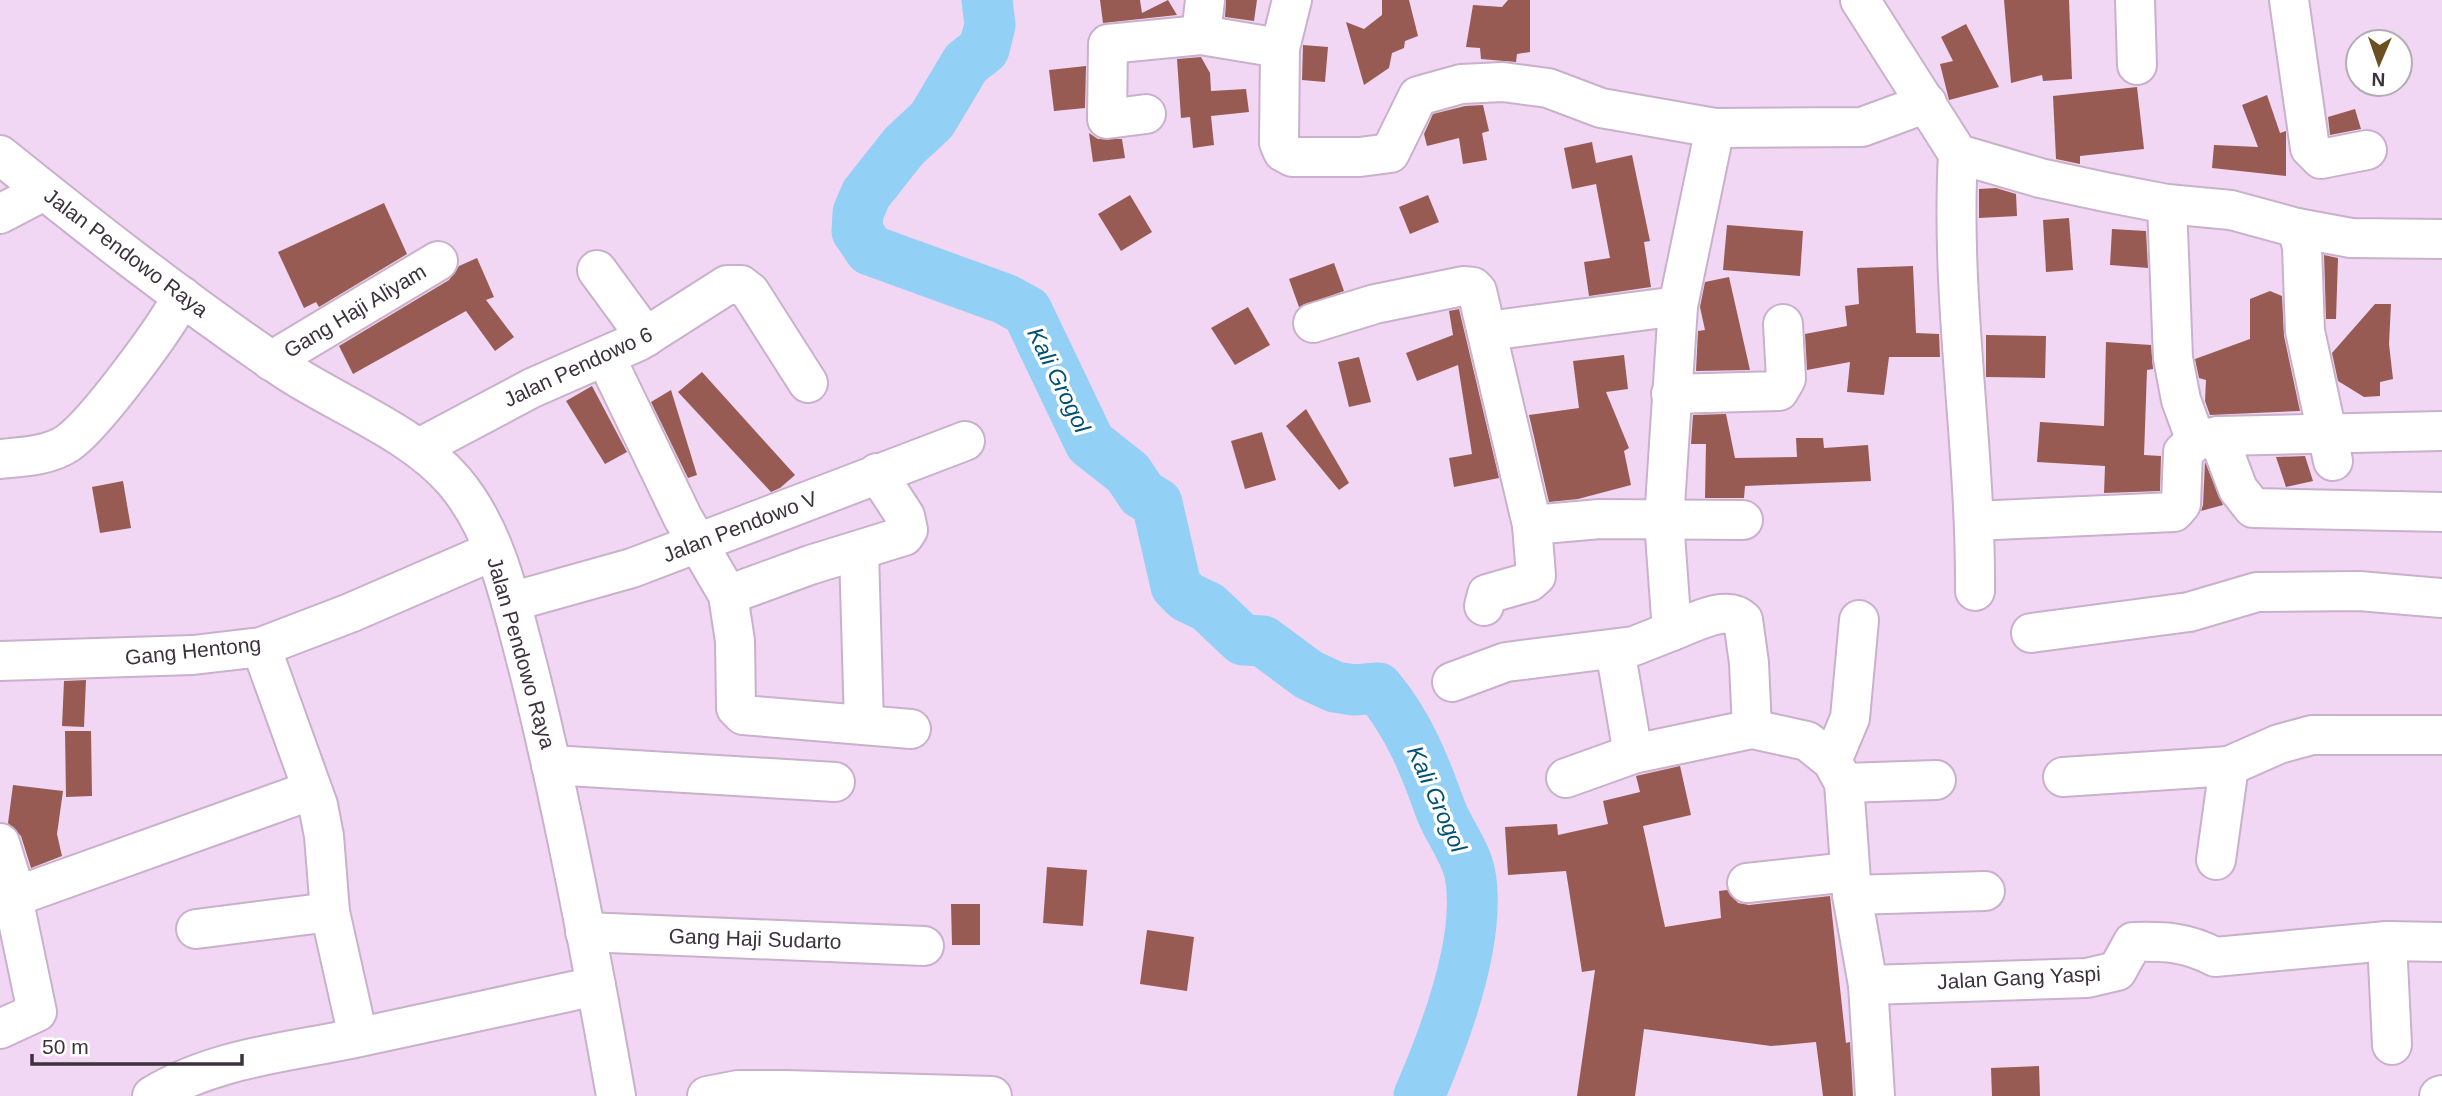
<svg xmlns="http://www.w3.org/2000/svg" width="2442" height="1096" font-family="Helvetica,sans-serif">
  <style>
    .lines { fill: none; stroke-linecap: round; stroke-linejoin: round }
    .river { stroke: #93d0f6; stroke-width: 51 }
    .building { fill: #985b54 }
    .minor-casing { stroke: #c9b1cc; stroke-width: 42 }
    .minor { stroke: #fff; stroke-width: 38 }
    .labels { text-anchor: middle; stroke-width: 7; stroke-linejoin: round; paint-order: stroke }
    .street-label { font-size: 21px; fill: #3c323d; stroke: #fff }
    .water-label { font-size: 23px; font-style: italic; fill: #005174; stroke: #fff }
  </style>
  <rect width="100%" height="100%" fill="#f1d7f4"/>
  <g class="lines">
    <path class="river" d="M987 0 990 25 984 49 966 63 932 120 904 146 866 194 858 213 857 231 870 250 1005 299 1027 311 1090 443 1128 473 1142 494 1157 503 1176 586 1187 597 1208 607 1243 640 1263 641 1309 675 1335 687 1354 690 1378 688C1409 725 1425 766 1441 811 1449 831 1466 853 1470 874 1482 939 1445 1036 1419 1096"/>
  </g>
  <g class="building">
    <path d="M1100 0H1140L1142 13 1168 0 1177 15 1103 23Z"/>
    <path d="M1226 0H1257L1254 21 1225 17Z"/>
    <path d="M1382 0H1409L1418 36 1405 41 1404 48 1392 53 1389 68 1364 85 1346 22 1364 29 1382 15Z"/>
    <path d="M1508 0H1530V52L1517 54 1516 62 1481 59 1480 48 1466 47 1473 5 1502 7Z"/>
    <path d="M2004 0H2069L2072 79 2043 81 2042 75 2011 83Z"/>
    <path d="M1966 24 1999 87 1949 100 1940 64 1953 61 1941 37Z"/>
    <path d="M1303 45 1328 47 1325 82 1302 80Z"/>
    <path d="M1201 57 1210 73 1211 91 1246 89 1249 112 1211 116 1214 145 1193 148 1190 117 1181 118 1177 59Z"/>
    <path d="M1086 66 1085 108 1054 111 1049 70Z"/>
    <path d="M2137 87 2144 149 2080 156V164L2056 159 2053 96Z"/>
    <path d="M2267 95 2280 133 2286 131V176L2212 168 2214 145 2258 147 2242 105Z"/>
    <path d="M1483 105 1489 131 1482 133 1487 160 1463 164 1459 138 1427 146 1424 134 1433 114 1465 106Z"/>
    <path d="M2355 109 2361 129 2330 135 2328 117Z"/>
    <path d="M1089 133 1098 139H1122L1125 158 1093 162Z"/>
    <path d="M1592 142 1596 163 1632 155 1650 241 1644 242 1651 287 1589 296 1584 262 1610 258 1596 184 1572 189 1564 148Z"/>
    <path d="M1996 188 2016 194 2017 216 1979 218V189Z"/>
    <path d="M1130 195 1152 232 1121 251 1098 214Z"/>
    <path d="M1428 195 1439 222 1410 234 1399 207Z"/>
    <path d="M384 203 407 254 319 307 316 302 304 308 278 252Z"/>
    <path d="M2069 218 2073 270 2046 272 2043 220Z"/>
    <path d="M1727 225 1803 231 1800 276 1723 270Z"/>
    <path d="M2112 229 2146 231 2148 268 2110 265Z"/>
    <path d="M2324 255 2338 258 2336 319H2326Z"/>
    <path d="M477 258 494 297 486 300 514 337 495 351 466 311 353 374 339 346 449 280 459 266Z"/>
    <path d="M1334 263 1344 291 1299 307 1289 279Z"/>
    <path d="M1913 266 1916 333 1939 334 1940 357H1889L1884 395 1847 392 1850 362 1807 370 1805 334 1847 326 1845 306 1859 304 1857 268Z"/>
    <path d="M1729 277 1750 370 1696 371 1698 331 1705 330 1700 307 1705 282Z"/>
    <path d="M2270 291 2282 296 2284 336 2300 411 2210 415 2205 401 2206 380 2199 378 2195 359 2250 339V299Z"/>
    <path d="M2375 304H2391L2389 344 2393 379 2380 382V396L2364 397 2338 381 2332 353Z"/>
    <path d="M1248 307 1270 345 1235 365 1211 328Z"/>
    <path d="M1459 309 1499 478 1454 487 1449 458 1472 454 1458 365 1417 381 1406 353 1453 335 1449 311Z"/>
    <path d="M1986 335 2046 336 2045 378 1986 377Z"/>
    <path d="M2106 342 2151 345 2153 369 2147 370 2144 455 2161 456 2160 491 2104 493 2105 466 2037 462 2040 422 2104 426Z"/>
    <path d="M1624 355 1628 389 1606 392 1629 448 1624 451 1631 485 1578 499 1549 502 1529 415 1579 408 1573 361Z"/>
    <path d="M1359 357 1371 402 1349 407 1338 362Z"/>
    <path d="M702 372 795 475 780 488 771 492 678 392Z"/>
    <path d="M592 386 627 452 605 464 566 401Z"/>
    <path d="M671 390 697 475 688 478 651 402Z"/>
    <path d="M1306 409 1349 483 1339 490 1286 426Z"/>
    <path d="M1726 414 1735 458 1797 457 1796 438H1823L1824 448 1868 445 1871 481 1745 486 1744 498H1705L1706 444H1691L1693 415Z"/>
    <path d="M1262 432 1276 480 1245 489 1231 441Z"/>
    <path d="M2305 456 2313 481 2286 487 2276 457Z"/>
    <path d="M2205 462 2223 505 2201 511 2203 505Z"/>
    <path d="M123 481 131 528 100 533 92 487Z"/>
    <path d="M86 680 84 727 62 726 64 681Z"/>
    <path d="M65 731H91L92 796 66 797Z"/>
    <path d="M1680 766 1691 815 1643 826 1665 927 1721 918 1719 891 1727 890 1738 903 1749 905 1830 896 1846 1043 1850 1042 1853 1096H1823L1816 1042 1771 1046 1644 1029 1635 1096H1577L1595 970 1582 972 1566 871 1508 875 1505 827 1557 824 1558 835 1608 824 1603 801 1640 792 1636 776Z"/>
    <path d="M13 785 63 791 57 834 62 856 31 868 21 836 8 823Z"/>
    <path d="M1047 867 1087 870 1083 926 1043 923Z"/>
    <path d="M951 904H980V945H952Z"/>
    <path d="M1147 930 1194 937 1187 991 1140 984Z"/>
    <path d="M2039 1066 2040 1096H1992L1991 1068Z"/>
  </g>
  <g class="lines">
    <defs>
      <g id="minor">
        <path d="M1292 0 1280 48 1279 143 1283 152 1292 157H1360L1390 153 1418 96 1461 84 1503 82 1548 88 1601 108 1715 128 1862 127 1927 103"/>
        <path d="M1860 0 1958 154 2040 178 2105 192 2167 204 2231 210 2297 228 2351 238 2442 239"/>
        <path d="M2135 0 2137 65"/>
        <path d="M2289 0 2310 148 2321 159 2367 150"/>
        <path d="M1201 35 1205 0"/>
        <path d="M1146 114 1107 119 1108 44 1201 35 1280 48"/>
        <path d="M1715 128 1678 306 1664 521 1672 631C1690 625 1726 603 1743 620L1749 663 1752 729"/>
        <path d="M1958 154C1950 300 1976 445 1975 591"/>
        <path d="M0 155C92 229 186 303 284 369 338 405 412 432 454 481 498 532 512 608 529 671 564 811 591 954 616 1096"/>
        <path d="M2167 204 2173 358 2181 400 2196 441"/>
        <path d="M0 214 44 191"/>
        <path d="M2297 228 2302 247 2305 331 2333 461"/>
        <path d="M597 270 646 337"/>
        <path d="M1313 323 1375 304 1463 286 1473 287 1477 291 1532 525 1536 576 1529 582 1487 594 1484 606"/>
        <path d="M1488 331 1678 306"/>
        <path d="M606 358 683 518 728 595 735 641 736 708 743 715 911 729"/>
        <path d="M271 361 438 261"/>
        <path d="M1671 394 1779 391 1786 379 1783 324"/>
        <path d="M2218 436 2238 489 2253 508 2442 512"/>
        <path d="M419 448 532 388 639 341 727 285H741L750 292 808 383"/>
        <path d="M0 459C22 457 49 456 68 443 95 424 167 327 182 296"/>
        <path d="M1974 521 2174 512 2181 504 2183 452 2196 441 2218 436 2442 431"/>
        <path d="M1532 525 1600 519 1743 520"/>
        <path d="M859 552 864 725"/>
        <path d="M728 595 810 565 904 536 908 530 905 516 877 473"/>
        <path d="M511 602 632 568 965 441"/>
        <path d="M2031 633 2189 612 2257 592 2359 591 2442 598"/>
        <path d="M261 647 318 805 324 836 330 912 358 1037"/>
        <path d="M1615 649 1633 754"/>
        <path d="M0 661 193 655 261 647 350 613 493 551"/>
        <path d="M1452 682 1506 662 1634 646 1672 631"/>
        <path d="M1832 761 1850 718 1859 620"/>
        <path d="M551 765 835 782"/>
        <path d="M2063 777 2229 766"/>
        <path d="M1566 778 1633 754 1752 729 1807 741 1832 761 1844 783 1852 895 1868 985 1875 1096"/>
        <path d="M1844 783 1936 780"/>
        <path d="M0 843 17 898"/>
        <path d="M2216 860 2229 766 2279 744 2312 735H2442"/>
        <path d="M1747 883 1849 872"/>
        <path d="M1852 895 1985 891"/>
        <path d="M196 929 330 912"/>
        <path d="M585 932 924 946"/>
        <path d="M2387 941 2392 1045"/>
        <path d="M1868 985 2087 978 2117 971 2133 942C2164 941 2187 942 2215 957L2387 941 2442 942"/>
        <path d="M0 1029 37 1012 15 907 17 898 25 893 312 790"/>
        <path d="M152 1096C213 1059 282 1053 351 1039 433 1022 514 1003 596 986"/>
        <path d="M707 1096 738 1090H786L992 1096"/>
        <path d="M2439 1096 2442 1095"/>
      </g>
    </defs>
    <use href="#minor" class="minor-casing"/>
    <use href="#minor" class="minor"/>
  </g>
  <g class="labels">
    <g class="street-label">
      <text transform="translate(126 253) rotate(37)" y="7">Jalan Pendowo Raya</text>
      <text transform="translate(355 311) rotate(-31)" y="7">Gang Haji Aliyam</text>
      <text transform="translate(578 367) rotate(-25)" y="7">Jalan Pendowo 6</text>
      <text transform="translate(740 527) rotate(-21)" y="7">Jalan Pendowo V</text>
      <text transform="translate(193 651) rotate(-6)" y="7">Gang Hentong</text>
      <text transform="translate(521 653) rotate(74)" y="7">Jalan Pendowo Raya</text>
      <text transform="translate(755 939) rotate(2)" y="7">Gang Haji Sudarto</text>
      <text transform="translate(2019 978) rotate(-3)" y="7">Jalan Gang Yaspi</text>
    </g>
    <g class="water-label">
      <text transform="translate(1059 380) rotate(64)" y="8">Kali Grogol</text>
      <text transform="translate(1437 799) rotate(66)" y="8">Kali Grogol</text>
    </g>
  </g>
  <g transform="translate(2379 63) rotate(182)"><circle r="33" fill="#ffffff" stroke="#b1adb1" stroke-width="2"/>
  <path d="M0-5L12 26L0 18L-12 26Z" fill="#6b5022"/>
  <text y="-10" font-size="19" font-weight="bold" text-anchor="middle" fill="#3c323d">N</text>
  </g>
  <path d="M32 1054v10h210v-10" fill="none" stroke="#3c323d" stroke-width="3.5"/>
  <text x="42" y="1054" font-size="21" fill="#3c323d" stroke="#ffffff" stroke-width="5" paint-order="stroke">50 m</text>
</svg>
